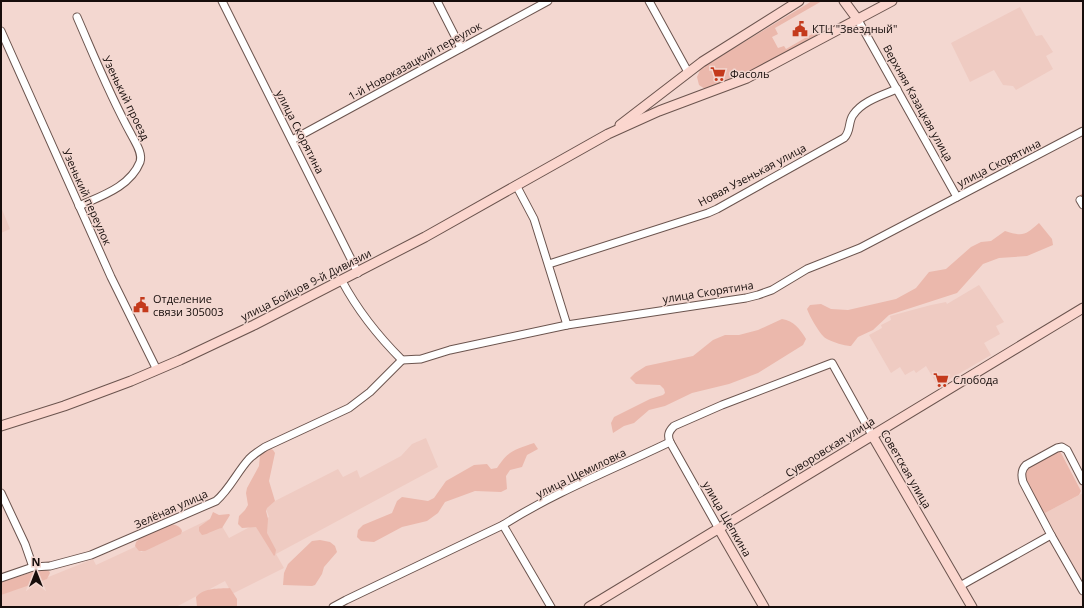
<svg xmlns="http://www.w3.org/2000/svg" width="1084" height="608" font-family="'Open Sans',sans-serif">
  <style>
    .built { fill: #efcbc2 }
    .green { fill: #ebb8ac }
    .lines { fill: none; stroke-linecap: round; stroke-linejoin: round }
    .stream { stroke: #c98f81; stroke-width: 2 }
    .street-casing { stroke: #6b544e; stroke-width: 9 }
    .secondary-casing { stroke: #6b544e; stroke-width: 11 }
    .street { stroke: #fff; stroke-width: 7 }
    .secondary { stroke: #fbd6ce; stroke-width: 9 }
    .labels { text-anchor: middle; stroke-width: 3; stroke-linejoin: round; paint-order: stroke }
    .poi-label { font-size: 11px; fill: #160d0b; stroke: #f3d7d0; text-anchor: start }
    .street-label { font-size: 11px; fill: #160d0b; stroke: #f3d7d0 }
  </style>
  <rect width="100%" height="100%" fill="#f3d7d0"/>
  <g class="built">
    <path d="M1020 7 1036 36 1042 35 1053 52 1046 56 1053 69 1016 90 1013 86 1003 85 994 70 970 82 951 43Z"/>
    <path d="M1 207 10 229 1 233Z"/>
    <path d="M979 285 1004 322 996 326 1000 334 984 343 991 355 938 386 926 366 916 373 914 370 905 375 900 367 891 373 869 335 882 328 881 325 891 320 890 316 931 305 946 302 947 304Z"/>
    <path d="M426 438 438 467 276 554 284 568 232 594 225 581 176 607H1V594L36 582 93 559 96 565 137 546 141 552 216 516 229 538 269 517 265 506 338 469 343 477 357 470 360 478 401 456 412 444Z"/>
    <path d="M1083 493V586L1043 514Z"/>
  </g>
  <g class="green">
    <path d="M812 1H822L775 28 778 34 772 37 778 48 784 46 786 49 812 34 813 35 817 34 818 36 745 75 705 89 699 85 697 77 701 68Z"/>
    <path d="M1039 223 1052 239 1053 245 1027 256 999 258 983 264 957 293 889 315 873 330 858 337 851 346C845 346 828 341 824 337 818 331 810 317 807 309L810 305 821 304 831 309 848 310 896 299 916 288 929 272 946 269 971 247 981 242 991 241 1005 231C1024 237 1025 235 1039 223Z"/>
    <path d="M782 319C794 321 800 329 806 339L803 345 758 373 729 384 692 393 665 406 649 410 634 423 624 426 613 433 611 423 614 417 650 399 663 395 665 393 664 389 660 385 636 384 630 378 635 373 646 366 693 356 713 340 725 335H739L758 330Z"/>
    <path d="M534 443 538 449 527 455 522 467 510 470 506 476 507 489 501 492 475 491 445 502 438 513 427 521 402 527 374 542 361 541 357 537 358 530 363 525 392 513 397 501 402 497 428 501 434 498 446 481 474 465 487 464 491 469 497 468C509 450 514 450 534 443Z"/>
    <path d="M269 448 273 450 275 453 269 481 275 501 267 508 266 511 268 519 267 533 276 550 275 555 274 556 256 527 242 528 238 524 239 516 245 510 248 505 246 493 247 488 259 466 260 455 265 449Z"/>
    <path d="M1060 451 1081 491 1079 495 1045 513 1041 510 1024 477 1027 468Z"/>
    <path d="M213 512 219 515 229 514 230 515 222 528C215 529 209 534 202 535L199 531V527L210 519Z"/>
    <path d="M170 524C176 525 180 526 182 531L181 534 145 551H139L135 546 136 542 140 538Z"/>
    <path d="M320 540 330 542 335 546 337 552 324 567 322 574 315 585 312 586 283 585 284 573 288 564 312 541Z"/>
    <path d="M46 570 49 571 50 573 47 579 1 595V582L36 571Z"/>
    <path d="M230 588 237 599V607H197L196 597C205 587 218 589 230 588Z"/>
  </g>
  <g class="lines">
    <path class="stream" d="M1081 196 1083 195"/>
    <defs>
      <g id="street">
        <path d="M222 1 358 273"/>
        <path d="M437 1 461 48"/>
        <path d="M649 1 688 72"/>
        <path d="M77 17C94 56 110 96 131 134 135 142 143 153 140 162 130 187 101 196 79 206"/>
        <path d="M858 20 957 197"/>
        <path d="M1 31 111 277 157 370"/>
        <path d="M292 140 548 1"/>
        <path d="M516 185 534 219 567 325"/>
        <path d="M1080 200 1083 205"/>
        <path d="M549 264 708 213 717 209 844 138C851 132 848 122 853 115 862 101 883 95 897 89"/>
        <path d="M342 281C358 311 378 336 402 360L421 359 450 350 567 325 746 298 758 295 772 290 807 269 860 248 1083 131"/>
        <path d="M1 493 25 544 33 567"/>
        <path d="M503 525 551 607"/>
        <path d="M719 529 670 442C667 435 669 431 674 426L722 405 832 363 872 435"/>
        <path d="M1051 535 1023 482C1021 475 1021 470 1026 465L1057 448 1062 447 1067 450 1083 481"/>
        <path d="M1 578 33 567 50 566 91 555 216 501C230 489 237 472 249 459 254 454 259 451 265 447L349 408 370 392 402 360"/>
        <path d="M960 586 1051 535 1083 591"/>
        <path d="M333 607 346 600 503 525C555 492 614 469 670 442"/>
      </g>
      <g id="secondary">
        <path d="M844 1 858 20"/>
        <path d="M620 125 702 62 799 1"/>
        <path d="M1 426 64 406 131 381 180 360 254 325 425 237 608 134 659 111 747 78 892 1"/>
        <path d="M872 435 972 607"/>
        <path d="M719 529 764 607"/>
        <path d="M589 607 1083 308"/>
      </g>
    </defs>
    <use href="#street" class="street-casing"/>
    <use href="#secondary" class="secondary-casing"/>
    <use href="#street" class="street"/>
    <use href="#secondary" class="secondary"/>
  </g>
  <defs>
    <symbol id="civic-bare" viewBox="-9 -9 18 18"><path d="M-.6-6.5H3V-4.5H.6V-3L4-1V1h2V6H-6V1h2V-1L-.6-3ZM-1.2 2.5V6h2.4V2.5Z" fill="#c43a1c" stroke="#f3d7d0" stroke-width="2.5" paint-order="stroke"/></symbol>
    <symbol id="supermarket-bare" viewBox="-9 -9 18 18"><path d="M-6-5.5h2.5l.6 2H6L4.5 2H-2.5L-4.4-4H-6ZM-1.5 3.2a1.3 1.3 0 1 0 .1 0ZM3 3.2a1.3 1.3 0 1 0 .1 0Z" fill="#c43a1c" stroke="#f3d7d0" stroke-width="2.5" paint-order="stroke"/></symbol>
  </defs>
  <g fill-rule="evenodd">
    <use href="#civic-bare" x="789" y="18" width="22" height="22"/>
    <use href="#supermarket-bare" x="707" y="63" width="22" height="22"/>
    <use href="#civic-bare" x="130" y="294" width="22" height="22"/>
    <use href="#supermarket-bare" x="930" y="369" width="22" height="22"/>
  </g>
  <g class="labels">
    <g class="poi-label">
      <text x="812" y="33">КТЦ "Звездный"</text>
      <text x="730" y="78">Фасоль</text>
      <text x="153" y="303">Отделение<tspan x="153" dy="13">связи 305003</tspan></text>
      <text x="953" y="384">Слобода</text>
    </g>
    <g class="street-label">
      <text transform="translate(415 61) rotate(-29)" y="4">1-й Новоказацкий переулок</text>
      <text transform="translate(126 98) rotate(64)" y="4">Узенький проезд</text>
      <text transform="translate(918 103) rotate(61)" y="4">Верхняя Казацкая улица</text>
      <text transform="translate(300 132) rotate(63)" y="4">улица Скорятина</text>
      <text transform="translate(999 163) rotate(-27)" y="4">улица Скорятина</text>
      <text transform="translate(752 175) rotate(-28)" y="4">Новая Узенькая улица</text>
      <text transform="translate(87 197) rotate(66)" y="4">Узенький переулок</text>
      <text transform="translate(306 285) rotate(-27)" y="4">улица Бойцов 9-й Дивизии</text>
      <text transform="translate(708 292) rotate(-9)" y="4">улица Скорятина</text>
      <text transform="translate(830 447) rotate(-32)" y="4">Суворовская улица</text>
      <text transform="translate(906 469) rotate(60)" y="4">Советская улица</text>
      <text transform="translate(581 473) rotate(-26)" y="4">улица Щемиловка</text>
      <text transform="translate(171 509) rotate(-24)" y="4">Зелёная улица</text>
      <text transform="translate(727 519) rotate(60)" y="4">улица Щепкина</text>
    </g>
  </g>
  <rect width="1084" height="608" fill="none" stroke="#160d0b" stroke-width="4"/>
  <g transform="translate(36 572)" stroke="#f3d7d0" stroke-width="3" paint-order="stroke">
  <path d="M0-3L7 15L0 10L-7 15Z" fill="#160d0b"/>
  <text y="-6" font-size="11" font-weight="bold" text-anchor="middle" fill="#160d0b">N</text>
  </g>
</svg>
